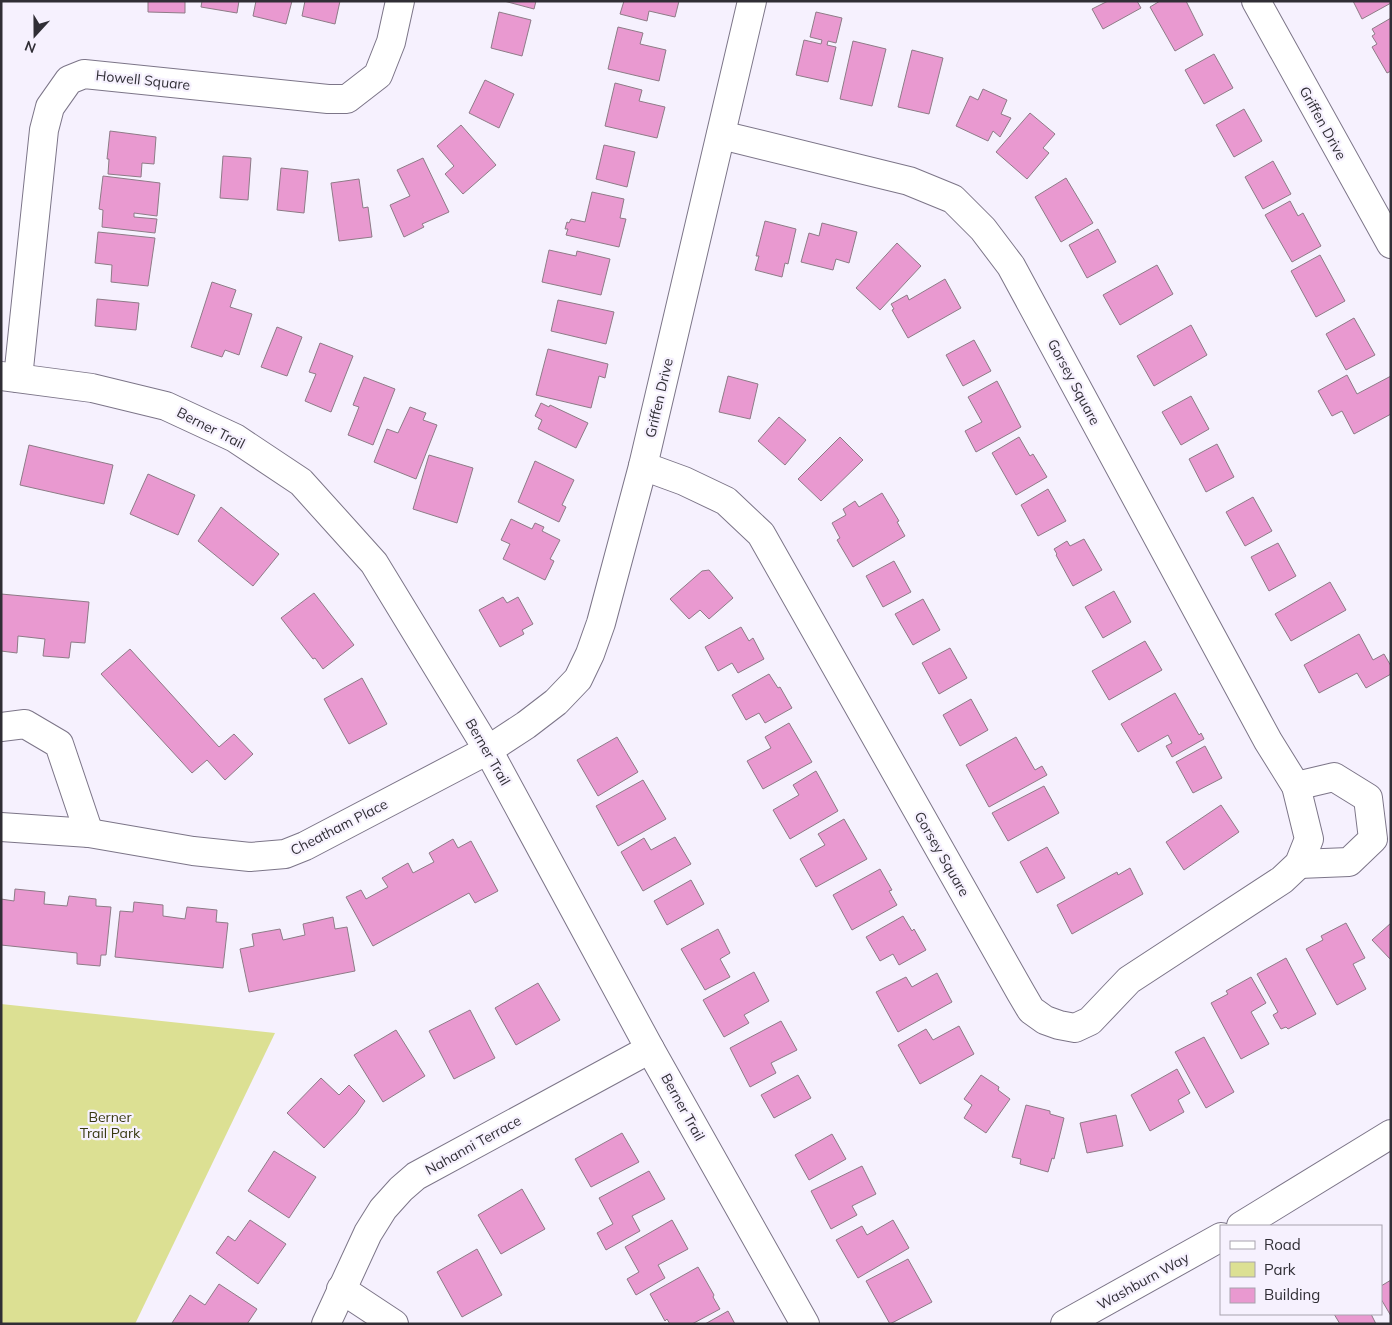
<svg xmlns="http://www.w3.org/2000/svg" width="1392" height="1325" font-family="Mulish,sans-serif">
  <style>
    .green { fill: #dce093 }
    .building { fill: #e999d0; stroke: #8e7b87 }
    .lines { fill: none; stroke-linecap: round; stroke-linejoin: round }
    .minor-casing { stroke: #7c7588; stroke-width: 30 }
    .minor { stroke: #fff; stroke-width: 28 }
    .labels { text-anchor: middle; stroke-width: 4.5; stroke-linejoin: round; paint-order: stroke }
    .street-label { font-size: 14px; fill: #302e35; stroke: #f6f1fe }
    .park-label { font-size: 14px; fill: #373810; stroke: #f6f1fe }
  </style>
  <rect width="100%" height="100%" fill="#f6f1fe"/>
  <path class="green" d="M1 1004 275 1033 135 1324H1Z"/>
  <g class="building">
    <path d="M148 1H185V13L148 12Z"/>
    <path d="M202 1H239L237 13 201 7Z"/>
    <path d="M256 1H292L286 24 253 16Z"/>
    <path d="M305 1H340L335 24 302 16Z"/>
    <path d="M504 1H536L534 9Z"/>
    <path d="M624 1H679L675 17 649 11 647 21 620 14Z"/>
    <path d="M1108 1H1137L1141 8 1103 29 1092 9Z"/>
    <path d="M1160 1H1186L1203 35 1175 51 1150 7Z"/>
    <path d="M1353 1H1391V3L1362 19Z"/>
    <path d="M499 12 531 20 522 56 491 48Z"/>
    <path d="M816 12 842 18 836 43 828 41 827 45 836 47 828 82 796 75 804 40 821 44 822 40 810 37Z"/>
    <path d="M1391 18V71L1387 73 1372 47 1377 44 1372 36 1375 34 1372 29Z"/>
    <path d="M618 27 643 33 640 44 666 50 659 81 608 69Z"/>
    <path d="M853 41 886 49 872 106 840 99Z"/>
    <path d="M912 50 943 58 929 114 898 107Z"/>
    <path d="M1214 54 1233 88 1204 104 1185 70Z"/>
    <path d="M485 80 514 94 499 128 469 113Z"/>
    <path d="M615 83 642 90 639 101 665 107 657 138 605 126Z"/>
    <path d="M983 89 1007 100 1001 114 1011 118 1000 137 993 131 988 141 956 126 970 96 978 100Z"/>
    <path d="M1244 109 1262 141 1234 157 1216 125Z"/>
    <path d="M1030 113 1055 134 1043 148 1049 153 1027 179 996 152Z"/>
    <path d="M461 125 496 165 463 194 445 174 454 166 437 146Z"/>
    <path d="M110 131 156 137 154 164 142 163 141 177 108 174 109 159H107Z"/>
    <path d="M604 145 635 152 627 187 596 179Z"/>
    <path d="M223 156 251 158 248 200 220 198Z"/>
    <path d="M423 158 449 212 422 224 424 227 404 237 390 205 410 196 397 170Z"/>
    <path d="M1273 161 1291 194 1263 209 1245 177Z"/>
    <path d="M281 168 308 171 304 213 277 210Z"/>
    <path d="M103 176 160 183 157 216 134 213V217L157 219 155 233 102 227 103 210 99 209Z"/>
    <path d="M1066 178 1093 223 1061 242 1035 197Z"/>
    <path d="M359 179 363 208 368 207 372 237 339 241 331 183Z"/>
    <path d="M592 192 624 199 620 218 626 219 619 247 566 235 568 229H565L567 222 569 223 571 219 585 222Z"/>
    <path d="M1290 201 1298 216 1303 213 1321 246 1292 262 1265 215Z"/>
    <path d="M765 221 796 229 788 264 785 263 782 277 755 270 759 256H756Z"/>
    <path d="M822 223 857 232 849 263 836 259 833 270 801 262 809 233 819 236Z"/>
    <path d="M1098 229 1116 262 1087 278 1069 245Z"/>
    <path d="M98 232 155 238 148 286 111 282 112 265 95 263Z"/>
    <path d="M897 243 921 266 880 310 856 288Z"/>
    <path d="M549 250 576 256 577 251 610 259 601 295 542 282Z"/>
    <path d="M1320 255 1345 301 1316 317 1291 271Z"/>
    <path d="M1157 265 1173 294 1120 325 1103 295Z"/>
    <path d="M945 279 961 308 908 338 892 310 894 309 891 304 907 295 909 300Z"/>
    <path d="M212 282 236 290 230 307 252 314 239 355 225 350 222 357 191 347Z"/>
    <path d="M97 299 139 303 136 330 95 326Z"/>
    <path d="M558 300 614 312 606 344 551 331Z"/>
    <path d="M1354 318 1375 355 1346 370 1326 334Z"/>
    <path d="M1191 325 1207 355 1154 386 1137 356Z"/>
    <path d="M277 327 302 337 287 376 261 367Z"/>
    <path d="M974 340 991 371 963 386 946 355Z"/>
    <path d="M320 343 353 356 331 412 305 401 316 374 309 372Z"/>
    <path d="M548 349 608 364 605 378 599 376 591 408 536 395Z"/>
    <path d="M1347 375 1357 394 1391 376V414L1354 434 1342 411 1332 416 1318 391Z"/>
    <path d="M728 376 758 384 750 419 719 412Z"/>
    <path d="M364 377 395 389 373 445 348 435 359 407 353 405Z"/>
    <path d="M997 381 1021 427 976 452 965 431 982 422 968 397Z"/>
    <path d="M1191 396 1209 429 1181 445 1162 412Z"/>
    <path d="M541 403 549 407 550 405 588 423 576 448 538 429 542 420 535 416Z"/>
    <path d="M410 407 426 413 423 420 437 425 416 479 374 462 387 429 398 433Z"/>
    <path d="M779 417 806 440 785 465 758 441Z"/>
    <path d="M840 437 863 460 821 501 798 479Z"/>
    <path d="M1019 437 1030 456 1033 454 1047 477 1016 495 992 453Z"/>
    <path d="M1217 444 1234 477 1206 492 1189 459Z"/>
    <path d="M29 445 113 465 104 504 20 485Z"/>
    <path d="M429 455 473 468 457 523 413 509Z"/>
    <path d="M535 461 574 480 562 505 566 507 559 522 518 502Z"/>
    <path d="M148 474 195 495 178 535 130 514Z"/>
    <path d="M1048 489 1066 521 1038 536 1021 505Z"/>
    <path d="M882 493 899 521 897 522 905 536 853 567 837 540 840 538 832 523 846 515 843 509 855 501 859 507Z"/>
    <path d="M1253 497 1272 531 1245 546 1226 512Z"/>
    <path d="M221 507 279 554 253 586 198 541Z"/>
    <path d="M511 519 532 529 535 523 544 527 542 531 560 540 550 559 554 561 545 580 503 559 510 544 501 540Z"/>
    <path d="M1084 539 1102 570 1073 586 1056 555 1057 554 1054 549 1067 541 1070 546Z"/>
    <path d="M1278 543 1296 576 1269 591 1251 557Z"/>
    <path d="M894 561 911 592 883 607 866 576Z"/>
    <path d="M709 570 733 598 709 619 700 610 689 619 670 599 702 571Z"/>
    <path d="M1330 582 1346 610 1291 641 1275 614Z"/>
    <path d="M1114 591 1131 622 1103 638 1085 607Z"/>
    <path d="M314 593 354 645 323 669 315 658 313 659 281 618Z"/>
    <path d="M1 594 89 602 85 643 71 642 69 658 43 656 45 639 18 636 17 653 1 651Z"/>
    <path d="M503 597 507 603 518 597 533 624 522 630 524 634 500 647 479 610Z"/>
    <path d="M923 599 940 630 913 645 895 614Z"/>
    <path d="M741 627 749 641 753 638 764 659 738 673 732 663 718 671 705 647Z"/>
    <path d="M1359 634 1373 660 1384 654 1391 666V674L1366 688 1357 673 1319 693 1304 665Z"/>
    <path d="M1145 641 1162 670 1109 700 1092 671Z"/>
    <path d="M950 648 967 678 939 694 922 663Z"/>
    <path d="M130 649 219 747 234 734 253 754 225 780 207 760 192 773 101 674Z"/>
    <path d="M769 674 778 688 780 687 792 708 765 723 759 713 746 720 732 695Z"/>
    <path d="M362 678 387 724 349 744 324 699Z"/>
    <path d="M1175 693 1199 735 1201 733 1204 739 1172 757 1166 746 1172 743 1168 735 1138 752 1121 724Z"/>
    <path d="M971 699 988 730 960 746 943 715Z"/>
    <path d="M789 723 812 762 763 789 747 761 771 748 765 737Z"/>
    <path d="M617 737 638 772 598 796 577 760Z"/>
    <path d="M1016 737 1035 770 1042 766 1047 775 989 807 966 765Z"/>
    <path d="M1205 746 1222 778 1193 793 1176 762Z"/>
    <path d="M816 771 838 811 790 839 773 810 799 795 793 785Z"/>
    <path d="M643 780 666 819 618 846 596 806Z"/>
    <path d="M1044 786 1059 813 1008 841 992 813Z"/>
    <path d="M1221 805 1239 832 1184 870 1166 842Z"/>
    <path d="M844 819 867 859 816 887 800 859 825 845 818 834Z"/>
    <path d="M675 837 691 864 643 891 621 852 644 838 651 850Z"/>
    <path d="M453 839 458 848 471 841 498 891 475 903 469 893 373 946 346 897 361 890 366 899 388 887 382 878 408 863 413 873 434 862 429 853Z"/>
    <path d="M1047 847 1065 878 1037 893 1020 862Z"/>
    <path d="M1130 868 1143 894 1072 934 1057 905 1117 872 1118 875Z"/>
    <path d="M880 869 892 890 889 891 897 905 852 930 833 895Z"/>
    <path d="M691 880 704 904 667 925 654 901Z"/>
    <path d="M15 889 45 892 44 904 67 906 69 896 96 899V906L111 907 106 955H101L100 966 77 964V953L1 945V899L14 901Z"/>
    <path d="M134 902 163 905V916L185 919 187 907 217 910 216 922 228 923 223 968 115 957 120 911 133 912Z"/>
    <path d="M903 916 912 931 914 929 926 950 899 965 893 954 880 961 866 937Z"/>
    <path d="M333 917 335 929 347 927 355 971 249 992 240 949 254 946 252 934 280 929 283 940 305 935 303 924Z"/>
    <path d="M1346 923 1365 958 1353 964 1366 989 1337 1005 1306 949 1323 940 1321 936Z"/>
    <path d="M1391 923V960L1372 940Z"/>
    <path d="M718 929 730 953 720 959 730 977 705 990 681 949Z"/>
    <path d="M1286 958 1316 1014 1288 1029 1286 1027 1281 1029 1273 1015 1278 1012 1257 974Z"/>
    <path d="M754 972 769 1001 744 1015 749 1023 724 1037 703 1000Z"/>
    <path d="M937 973 952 1002 898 1032 876 992 906 977 912 987Z"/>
    <path d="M1251 977 1266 1003 1251 1012 1269 1044 1241 1059 1211 1003 1228 994 1226 991Z"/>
    <path d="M538 983 560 1020 516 1045 495 1008Z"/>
    <path d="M470 1010 495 1058 454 1079 429 1031Z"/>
    <path d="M781 1021 797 1050 771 1063 776 1073 750 1087 730 1048Z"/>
    <path d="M959 1026 974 1054 920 1084 898 1045 926 1029 933 1040Z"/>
    <path d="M396 1030 425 1076 383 1102 354 1055Z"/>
    <path d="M1204 1037 1234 1092 1206 1108 1175 1052Z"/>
    <path d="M1177 1069 1190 1093 1178 1100 1184 1112 1150 1131 1131 1095Z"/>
    <path d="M798 1075 811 1098 774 1118 761 1095Z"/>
    <path d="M981 1075 999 1087 998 1090 1010 1099 986 1133 964 1118 972 1105 964 1099Z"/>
    <path d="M321 1078 339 1095 349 1085 365 1101 356 1114 324 1148 287 1113Z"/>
    <path d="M1026 1105 1050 1111V1114L1064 1118 1054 1159 1052 1158 1048 1172 1020 1164 1021 1159 1012 1157Z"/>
    <path d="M1116 1115 1123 1146 1087 1153 1080 1123Z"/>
    <path d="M622 1133 639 1162 591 1187 575 1159Z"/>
    <path d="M832 1134 846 1159 809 1180 795 1155Z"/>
    <path d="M274 1151 316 1177 289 1218 248 1191Z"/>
    <path d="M862 1166 876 1194 852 1206 857 1215 831 1229 811 1191Z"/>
    <path d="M649 1171 665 1199 632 1216 640 1231 606 1250 597 1233 613 1224 599 1198Z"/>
    <path d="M522 1189 545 1229 501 1254 478 1215Z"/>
    <path d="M250 1220 286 1244 258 1284 216 1253 228 1236 235 1241Z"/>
    <path d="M672 1220 688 1249 658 1265 665 1278 636 1295 627 1279 639 1272 625 1247Z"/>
    <path d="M893 1220 909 1248 858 1278 836 1240 862 1226 867 1235Z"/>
    <path d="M477 1249 502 1295 462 1317 437 1272Z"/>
    <path d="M908 1259 932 1302 890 1324 866 1281Z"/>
    <path d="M698 1267 714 1295 713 1297 720 1309 692 1324H670L667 1319 665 1321 650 1294Z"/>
    <path d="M1391 1280V1316L1381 1299V1286Z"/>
    <path d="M219 1284 257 1309 247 1324 172 1323 190 1295 205 1305Z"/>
    <path d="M728 1311 735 1324H705Z"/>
    <path d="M1334 1314H1371L1376 1324H1340Z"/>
  </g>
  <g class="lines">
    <defs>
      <g id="minor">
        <path d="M1256 1 1391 244"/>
        <path d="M1 376 92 388 166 406 235 438 301 482 374 563 488 750 650 1049 805 1324"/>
        <path d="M18 378 44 130 50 107 69 80 84 74 328 99H347L378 75 391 42 400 1"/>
        <path d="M643 466 684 481 726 501 761 534 1021 993 1031 1010 1045 1020 1059 1025 1075 1028 1090 1021 1129 980 1282 880 1299 864 1309 839 1296 786 1268 741 1011 266 983 229 953 199 909 181 721 135"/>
        <path d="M1 727 25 724 59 744 89 833"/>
        <path d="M1296 786 1334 777 1368 798 1373 839 1349 862 1299 864"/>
        <path d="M1 827 89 833 193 851 250 857 285 854 305 846 488 750 526 725 556 702 578 679 590 654 601 623 643 466 752 1"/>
        <path d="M1241 1226 1391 1134"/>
        <path d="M341 1289 394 1324"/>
        <path d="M326 1324 368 1233 383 1209 401 1189 416 1176 650 1049"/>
        <path d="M1065 1324 1221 1237"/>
      </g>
    </defs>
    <use href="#minor" class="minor-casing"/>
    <use href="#minor" class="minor"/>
  </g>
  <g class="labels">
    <g class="street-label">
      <text transform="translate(143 80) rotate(6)" y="5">Howell Square</text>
      <text transform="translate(1323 123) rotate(61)" y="5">Griffen Drive</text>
      <text transform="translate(1074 382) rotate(62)" y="5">Gorsey Square</text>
      <text transform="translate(659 398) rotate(-77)" y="5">Griffen Drive</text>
      <text transform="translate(211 428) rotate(27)" y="5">Berner Trail</text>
      <text transform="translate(488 752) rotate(60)" y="5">Berner Trail</text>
      <text transform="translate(339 827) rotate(-27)" y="5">Cheatham Place</text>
      <text transform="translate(942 854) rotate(60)" y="5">Gorsey Square</text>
      <text transform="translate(683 1107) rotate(61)" y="5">Berner Trail</text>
      <text transform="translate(473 1145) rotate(-29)" y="5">Nahanni Terrace</text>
      <text transform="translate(1143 1281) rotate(-29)" y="5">Washburn Way</text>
    </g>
    <g class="park-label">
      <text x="110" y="1122">Berner<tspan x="110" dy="16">Trail Park</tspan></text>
    </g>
  </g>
  <rect width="1392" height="1325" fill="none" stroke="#302e35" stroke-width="5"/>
  <rect x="1220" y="1225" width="162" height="90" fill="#f6f1fe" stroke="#a7a3ae"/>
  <rect x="1230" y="1241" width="25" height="8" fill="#ffffff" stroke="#a7a3ae"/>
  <text x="1264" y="1250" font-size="15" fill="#302e35">Road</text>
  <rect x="1230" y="1262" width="25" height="15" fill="#dce093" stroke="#a7a3ae"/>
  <text x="1264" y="1275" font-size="15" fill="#302e35">Park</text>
  <rect x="1230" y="1288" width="25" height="15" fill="#e999d0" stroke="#a7a3ae"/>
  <text x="1264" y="1300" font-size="15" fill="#302e35">Building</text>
  <g transform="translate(35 35) rotate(201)" stroke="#f6f1fe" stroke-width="4" paint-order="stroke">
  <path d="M0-4L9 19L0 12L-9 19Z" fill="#302e35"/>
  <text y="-8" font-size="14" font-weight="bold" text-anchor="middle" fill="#302e35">N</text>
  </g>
</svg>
